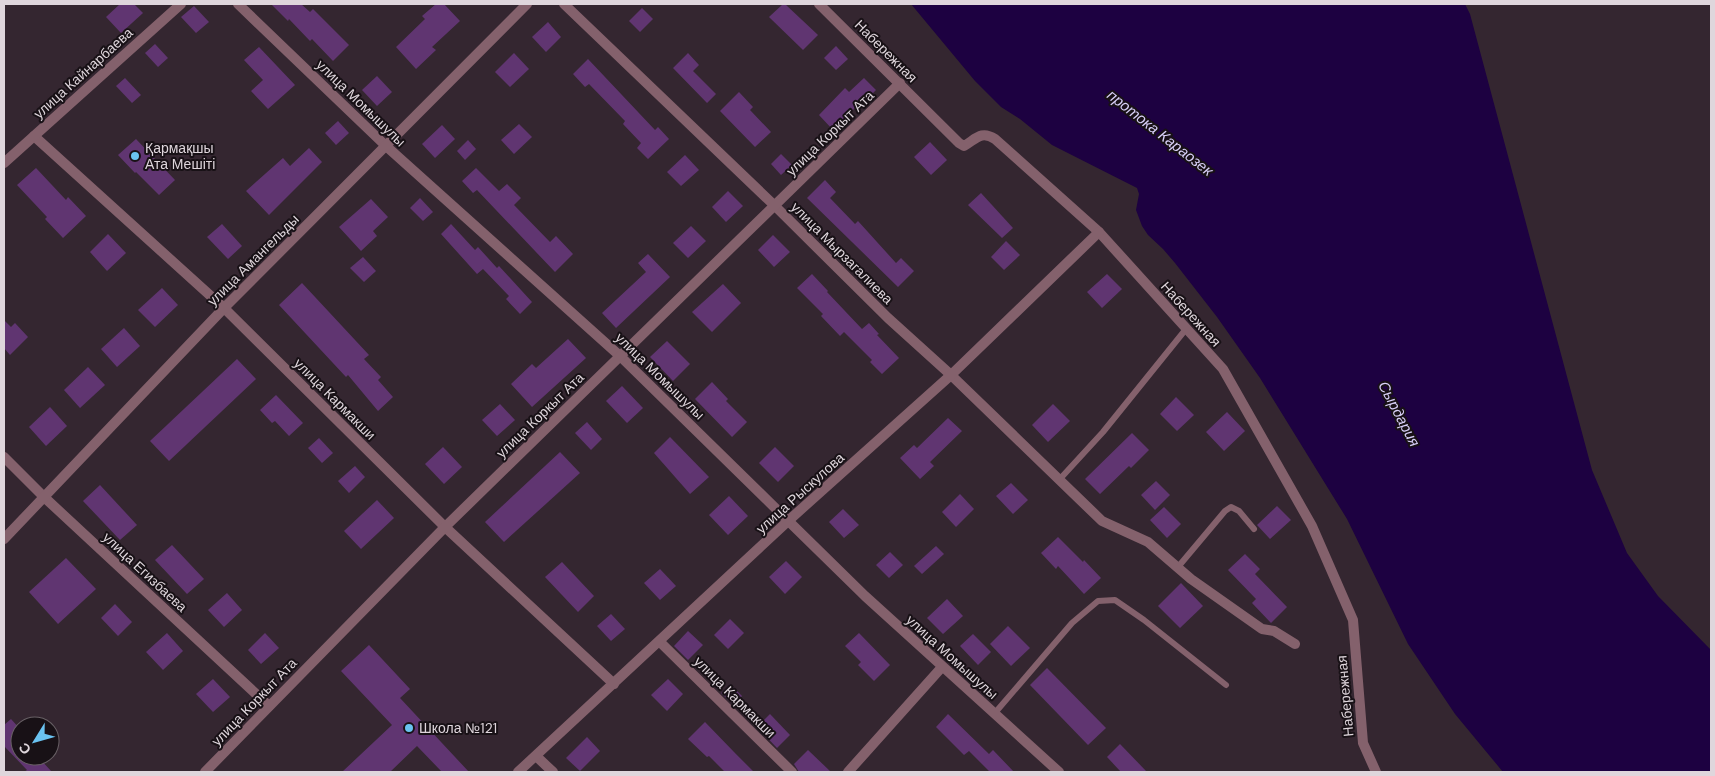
<svg xmlns="http://www.w3.org/2000/svg" width="1715" height="776" font-family="'DM Sans',sans-serif">
  <style>
    .water { fill: #1d0141 }
    .building { fill: #603571 }
    .lines { fill: none; stroke-linecap: round; stroke-linejoin: round }
    .lane { stroke: #84616c; stroke-width: 6 }
    .street { stroke: #84616c; stroke-width: 10 }
    .poi-dot { fill: #6ac3f1; stroke: #181116; stroke-width: 2 }
    .labels { text-anchor: middle; stroke-width: 4; stroke-linejoin: round; paint-order: stroke }
    .street-label { font-size: 14px; fill: #dfd6dc; stroke: #181116 }
    .poi-label { font-size: 14px; fill: #dfd6dc; stroke: #181116; text-anchor: start }
    .water-label { font-size: 15px; font-style: italic; fill: #d8cff7; stroke: #181116 }
  </style>
  <rect width="100%" height="100%" fill="#342630"/>
  <path class="water" d="M911 4H1465L1470 14 1592 470 1627 553 1658 596 1711 650V772H1503L1455 714 1408 644 1347 519 1260 378 1217 317 1175 263 1163 249 1148 235 1142 226 1136 210 1139 194 1137 188 1052 145 1020 119 1001 107 975 81Z"/>
  <g class="building">
    <path d="M120 4H134L143 13 121 33 106 17Z"/>
    <path d="M271 4H301L310 12 313 9 349 45 333 61 312 39 310 41 289 19 288 21Z"/>
    <path d="M436 4H444L460 21 432 47 436 50 416 69 396 47 425 19 422 16Z"/>
    <path d="M783 4H785L818 35 803 50 769 17Z"/>
    <path d="M194 6 209 22 196 33 181 17Z"/>
    <path d="M642 8 653 19 640 32 629 21Z"/>
    <path d="M548 22 561 37 546 52 532 37Z"/>
    <path d="M155 44 168 58 158 67 145 53Z"/>
    <path d="M836 46 848 59 836 70 824 58Z"/>
    <path d="M259 47 295 85 268 109 251 91 263 80 244 60Z"/>
    <path d="M514 53 529 69 510 87 495 72Z"/>
    <path d="M688 53 699 65 693 71 716 94 707 103 673 68Z"/>
    <path d="M588 59 655 130 658 127 669 139 648 159 637 148 641 143 623 124 625 121 589 84 585 87 573 74Z"/>
    <path d="M377 76 392 92 377 106 362 90Z"/>
    <path d="M125 78 141 95 132 103 116 86Z"/>
    <path d="M864 78 876 90 869 97 867 96 833 130 819 115 845 88 849 92Z"/>
    <path d="M739 92 753 107 750 110 771 132 755 147 720 111Z"/>
    <path d="M338 121 349 133 336 145 325 133Z"/>
    <path d="M519 124 532 137 514 154 501 140Z"/>
    <path d="M442 125 455 139 435 158 422 144Z"/>
    <path d="M136 139 175 180 159 195 136 172 135 173 118 155Z"/>
    <path d="M468 140 476 149 465 160 457 151Z"/>
    <path d="M930 142 947 160 931 175 914 157Z"/>
    <path d="M309 148 322 162 269 215 246 191 283 158 290 166Z"/>
    <path d="M781 154 792 165 781 175 771 164Z"/>
    <path d="M685 155 699 170 681 186 667 172Z"/>
    <path d="M36 168 66 200 68 197 86 216 63 238 45 219 47 217 17 185Z"/>
    <path d="M476 168 499 191 507 184 521 198 514 205 550 242 556 236 573 254 555 272 477 190 473 193 462 181Z"/>
    <path d="M825 180 836 192 830 198 855 224 858 221 896 263 901 258 914 271 898 287 807 198Z"/>
    <path d="M728 191 743 206 726 222 712 207Z"/>
    <path d="M981 193 1013 228 1002 238 968 205Z"/>
    <path d="M420 198 433 212 423 221 410 208Z"/>
    <path d="M371 199 388 217 373 231 377 236 361 251 339 227Z"/>
    <path d="M222 224 242 246 228 259 207 237Z"/>
    <path d="M451 224 475 250 478 247 497 268 499 266 532 302 520 314 506 299 509 296 483 269 477 274 441 234Z"/>
    <path d="M691 226 706 241 688 258 673 243Z"/>
    <path d="M108 234 126 253 107 271 90 252Z"/>
    <path d="M773 235 790 252 774 267 758 250Z"/>
    <path d="M1006 241 1020 255 1004 270 991 257Z"/>
    <path d="M648 254 670 277 616 328 602 313 646 272 638 263Z"/>
    <path d="M363 257 376 271 364 282 350 268Z"/>
    <path d="M812 274 828 291 827 292 862 329 869 323 879 334 877 335 899 358 882 374 870 362 872 360 844 332 840 336 821 316 823 314 797 288Z"/>
    <path d="M1107 274 1122 289 1102 308 1087 292Z"/>
    <path d="M302 283 369 355 364 359 381 377 378 380 393 397 378 411 348 375 346 377 279 305Z"/>
    <path d="M723 284 741 303 712 332 692 312Z"/>
    <path d="M162 288 178 305 155 327 138 310Z"/>
    <path d="M4 320 11 327 15 323 28 337 10 355 4 348Z"/>
    <path d="M124 328 140 346 117 367 101 349Z"/>
    <path d="M568 339 586 358 532 407 511 384 532 364 536 368Z"/>
    <path d="M667 341 690 364 673 381 650 357Z"/>
    <path d="M237 359 256 379 169 461 150 441Z"/>
    <path d="M88 367 105 385 80 408 64 390Z"/>
    <path d="M712 382 728 399 726 401 747 422 732 437 695 399Z"/>
    <path d="M622 386 643 408 627 423 606 401Z"/>
    <path d="M276 395 303 423 289 436 275 421 272 423 260 410Z"/>
    <path d="M1176 397 1194 415 1177 431 1160 414Z"/>
    <path d="M500 404 515 420 497 436 482 420Z"/>
    <path d="M1053 404 1070 421 1048 442 1032 425Z"/>
    <path d="M50 407 67 426 46 446 29 427Z"/>
    <path d="M1227 412 1245 431 1224 451 1206 432Z"/>
    <path d="M948 418 962 431 930 462 934 466 920 479 900 458 914 445 917 448Z"/>
    <path d="M587 422 602 439 591 450 575 433Z"/>
    <path d="M1132 433 1149 450 1131 468 1129 466 1100 494 1085 479Z"/>
    <path d="M670 437 709 477 690 494 654 453Z"/>
    <path d="M319 438 333 453 322 463 308 448Z"/>
    <path d="M443 447 462 467 444 484 425 464Z"/>
    <path d="M775 447 794 466 778 482 759 463Z"/>
    <path d="M560 452 580 473 504 542 485 522Z"/>
    <path d="M355 466 365 477 349 493 338 481Z"/>
    <path d="M1156 481 1170 495 1155 510 1141 495Z"/>
    <path d="M1011 483 1028 500 1013 514 996 496Z"/>
    <path d="M100 485 137 525 120 540 83 501Z"/>
    <path d="M960 494 974 509 956 527 942 512Z"/>
    <path d="M729 496 748 516 728 535 709 515Z"/>
    <path d="M377 500 394 518 361 549 344 531Z"/>
    <path d="M1277 506 1291 520 1270 539 1257 525Z"/>
    <path d="M1164 507 1181 524 1167 538 1150 520Z"/>
    <path d="M843 509 859 525 844 538 829 522Z"/>
    <path d="M1058 537 1083 562 1084 560 1101 578 1084 594 1058 566 1056 569 1041 553Z"/>
    <path d="M172 545 204 579 187 594 155 560Z"/>
    <path d="M936 546 944 554 922 574 914 566Z"/>
    <path d="M890 552 903 565 889 578 876 565Z"/>
    <path d="M1245 554 1260 569 1255 574 1287 607 1271 623 1252 603 1256 599 1228 570Z"/>
    <path d="M66 558 96 589 58 624 29 592Z"/>
    <path d="M786 561 802 577 785 594 769 577Z"/>
    <path d="M562 562 594 596 578 612 545 577Z"/>
    <path d="M660 569 676 586 660 600 644 583Z"/>
    <path d="M1181 583 1203 606 1180 628 1158 606Z"/>
    <path d="M227 593 242 610 224 627 208 610Z"/>
    <path d="M947 599 963 616 943 634 927 618Z"/>
    <path d="M115 604 132 622 118 636 101 618Z"/>
    <path d="M611 614 625 629 611 641 597 626Z"/>
    <path d="M730 619 744 633 728 649 714 635Z"/>
    <path d="M1008 626 1030 648 1011 666 990 644Z"/>
    <path d="M688 631 703 645 688 660 674 646Z"/>
    <path d="M167 633 183 651 163 670 146 652Z"/>
    <path d="M265 633 279 648 261 664 248 650Z"/>
    <path d="M859 633 890 665 874 681 858 665 861 662 845 646Z"/>
    <path d="M973 634 991 652 978 665 960 646Z"/>
    <path d="M369 645 410 689 400 698 469 772H442L417 746 390 772H342L392 725 341 671Z"/>
    <path d="M1047 668 1106 728 1088 745 1030 685Z"/>
    <path d="M213 679 230 697 213 712 196 694Z"/>
    <path d="M668 679 683 694 667 711 651 695Z"/>
    <path d="M730 684 742 696 734 705 721 693Z"/>
    <path d="M770 714 790 735 777 748 757 727Z"/>
    <path d="M948 714 989 754 993 750 1014 772H990L969 751 964 755 936 727Z"/>
    <path d="M11 719 20 729 11 738 20 748V756H28L34 763 39 758 52 772H24L27 770 4 746V725Z"/>
    <path d="M705 722 734 752 754 772H725L709 756 707 757 688 739Z"/>
    <path d="M587 737 600 751 580 771 566 758Z"/>
    <path d="M1120 744 1147 772H1121L1107 757Z"/>
    <path d="M808 750 831 772H799L794 764Z"/>
  </g>
  <g class="lines">
    <g class="lane">
      <path d="M1059 480 1103 432 1186 329"/>
      <path d="M1178 567 1225 511 1231 507 1239 511 1254 529"/>
      <path d="M994 714 1072 623 1098 601 1115 600 1144 620 1226 685"/>
    </g>
    <g class="street">
      <path d="M238 4 386 146 620 356 865 596 1059 772"/>
      <path d="M564 4 775 206 888 318 951 375 1102 521 1148 542 1191 579 1262 629 1274 631 1295 644"/>
      <path d="M819 4 959 143 964 146C976 139 981 130 995 139L1099 232 1223 369 1312 526 1353 620 1363 743 1376 772"/>
      <path d="M34 136 224 308 445 527 614 684"/>
      <path d="M4 163 181 4"/>
      <path d="M4 457 44 497 269 706"/>
      <path d="M4 539 224 308 527 4"/>
      <path d="M660 642 792 772"/>
      <path d="M536 756 553 772"/>
      <path d="M205 772 445 527 900 83"/>
      <path d="M518 772 788 521 951 375 1099 232"/>
      <path d="M848 772 942 667"/>
    </g>
  </g>
  <g class="poi-dot">
    <circle cx="135" cy="156" r="5"/>
    <circle cx="409" cy="728" r="5"/>
  </g>
  <g class="labels">
    <g class="street-label">
      <text transform="translate(886 51) rotate(45)" y="5">Набережная</text>
      <text transform="translate(83 73) rotate(-42)" y="5">улица Кайнарбаева</text>
      <text transform="translate(361 103) rotate(44)" y="5">улица Момышулы</text>
      <text transform="translate(830 133) rotate(-44)" y="5">улица Коркыт Ата</text>
      <text transform="translate(842 253) rotate(45)" y="5">улица Мырзагалиева</text>
      <text transform="translate(253 260) rotate(-45)" y="5">улица Амангельды</text>
      <text transform="translate(1191 314) rotate(48)" y="5">Набережная</text>
      <text transform="translate(660 376) rotate(44)" y="5">улица Момышулы</text>
      <text transform="translate(335 399) rotate(45)" y="5">улица Кармакши</text>
      <text transform="translate(540 415) rotate(-44)" y="5">улица Коркыт Ата</text>
      <text transform="translate(800 493) rotate(-42)" y="5">улица Рыскулова</text>
      <text transform="translate(145 572) rotate(43)" y="5">улица Егизбаева</text>
      <text transform="translate(952 657) rotate(42)" y="5">улица Момышулы</text>
      <text transform="translate(1345 696) rotate(-95)" y="5">Набережная</text>
      <text transform="translate(735 697) rotate(45)" y="5">улица Кармакши</text>
      <text transform="translate(254 702) rotate(-46)" y="5">улица Коркыт Ата</text>
    </g>
    <g class="poi-label">
      <text x="145" y="153">Қармақшы<tspan x="145" dy="16">Ата Мешіті</tspan></text>
      <text x="419" y="733">Школа №121</text>
    </g>
    <g class="water-label">
      <text transform="translate(1160 133) rotate(38)" y="5">протока Караозек</text>
      <text transform="translate(1399 414) rotate(62)" y="5">Сырдария</text>
    </g>
  </g>
  <rect width="1715" height="776" fill="none" stroke="#dfd6dc" stroke-width="10"/>
  <g transform="translate(35 741) rotate(233)"><circle r="24" fill="#181116" stroke="#686065"/>
  <path d="M0-4L9 19L0 12L-9 19Z" fill="#6ac3f1"/>
  <text y="-8" font-size="14" font-weight="bold" text-anchor="middle" fill="#dfd6dc">С</text>
  </g>
</svg>
